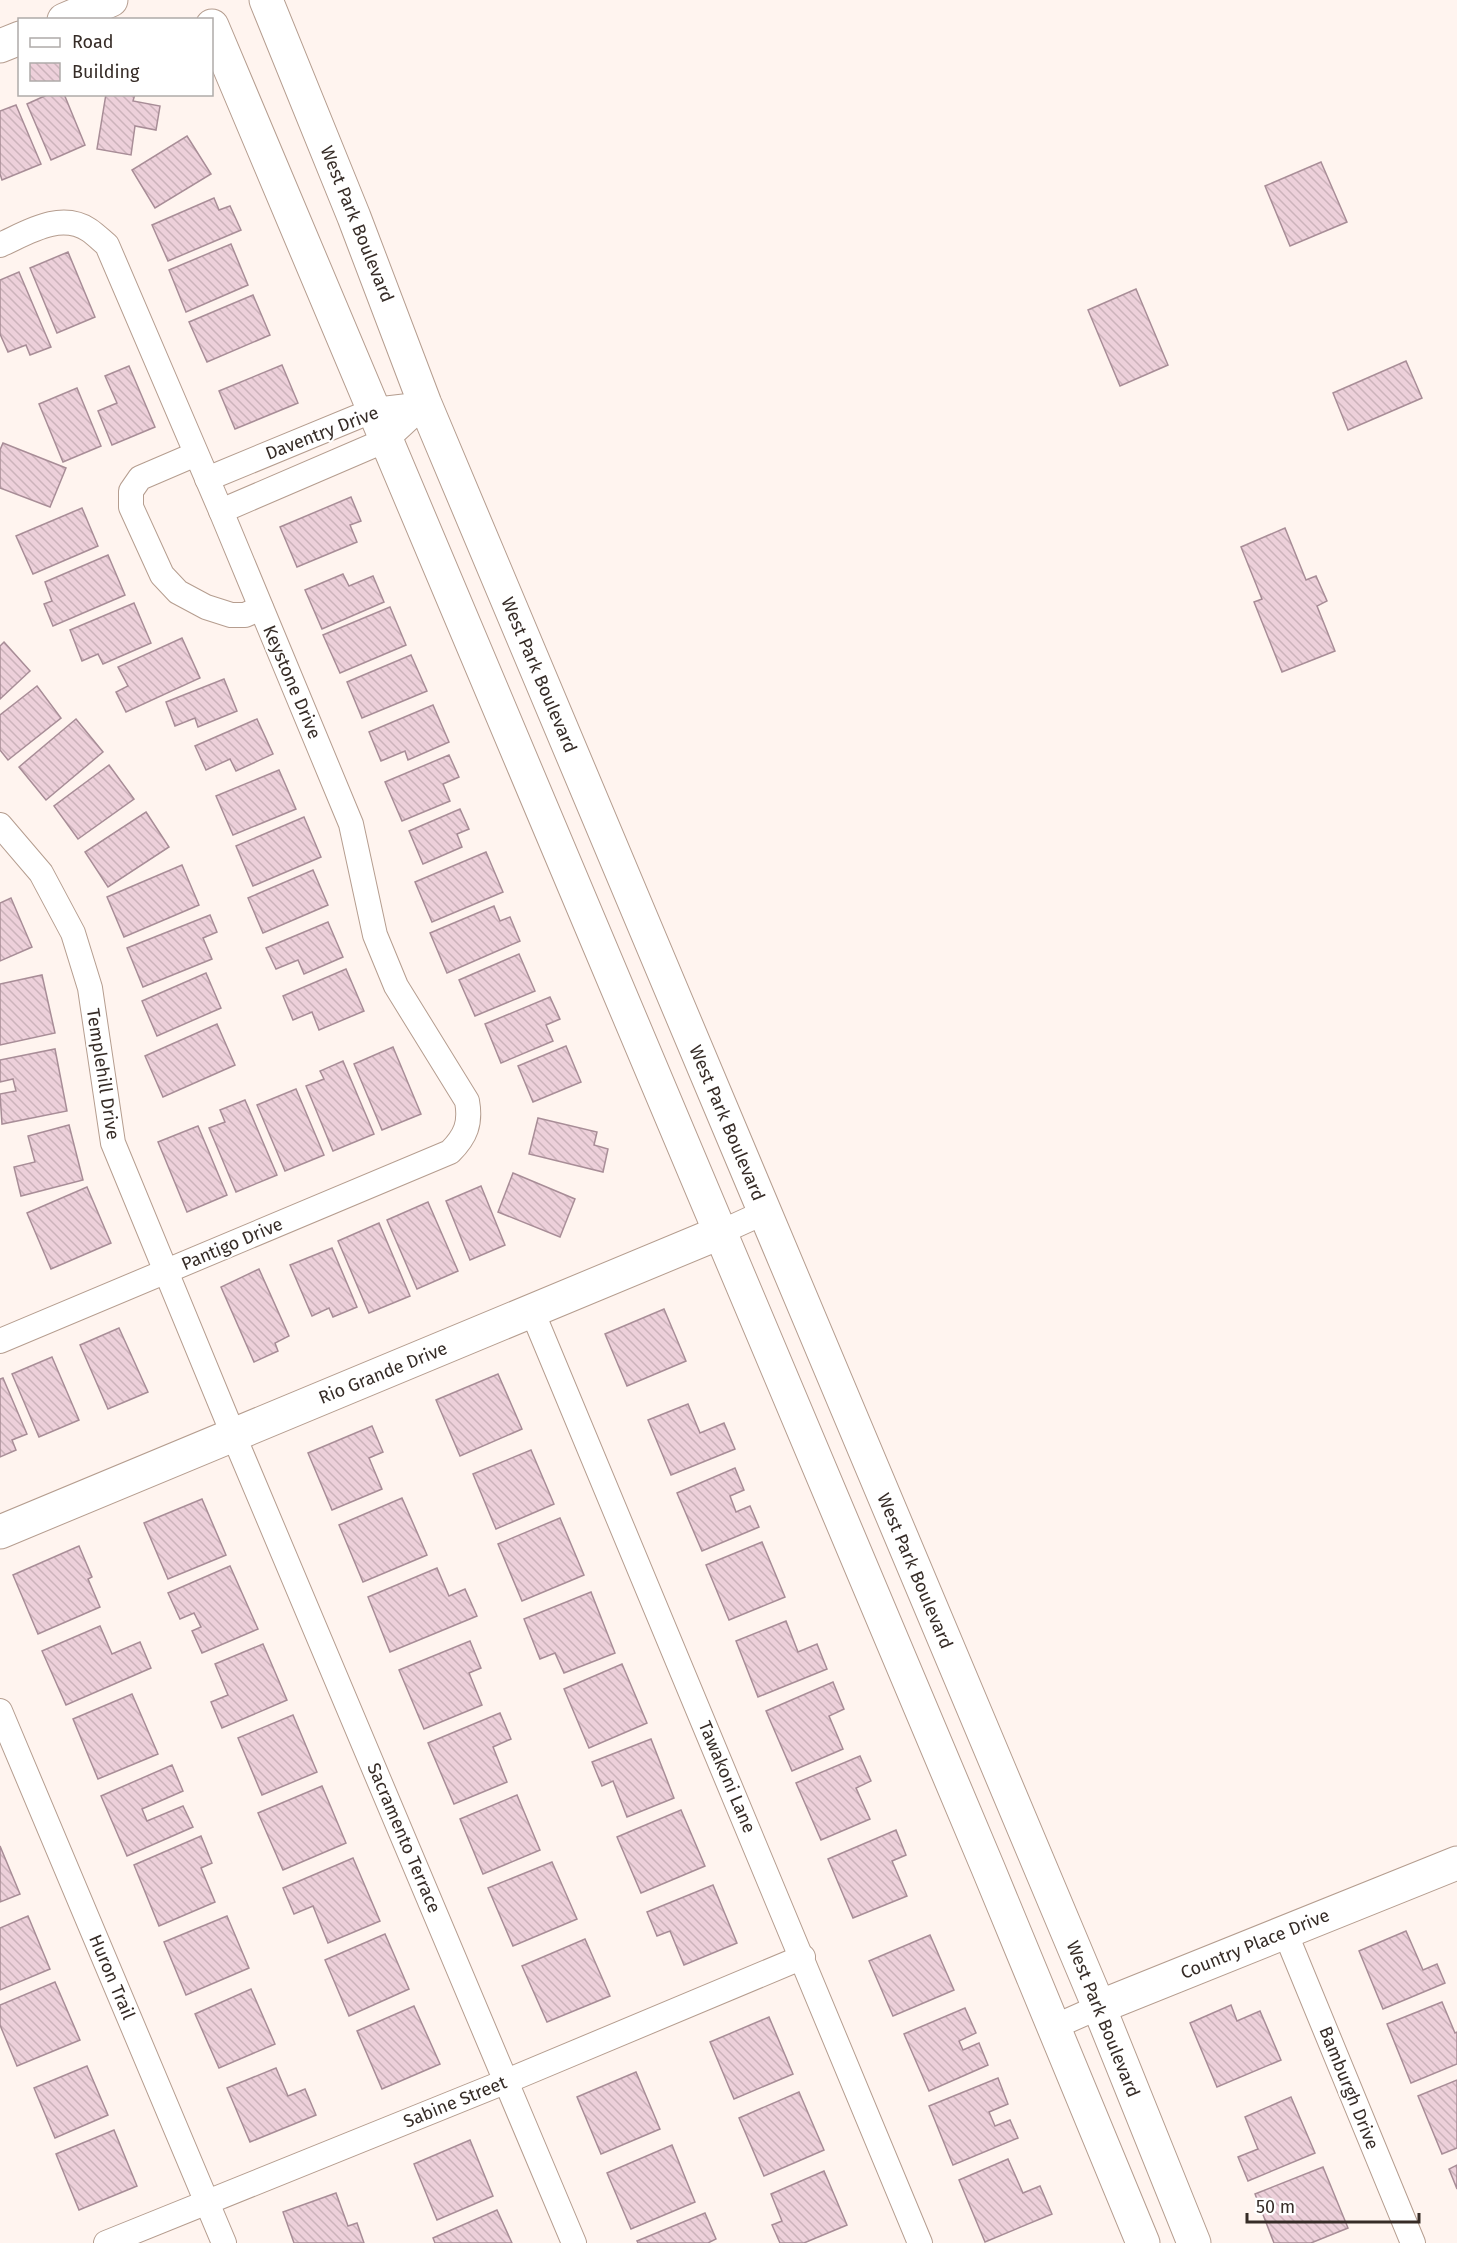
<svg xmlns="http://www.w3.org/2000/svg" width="1457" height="2243" font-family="'Fira Sans',sans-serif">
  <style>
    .building { fill: url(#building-back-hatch); stroke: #a88d97; stroke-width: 1.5 }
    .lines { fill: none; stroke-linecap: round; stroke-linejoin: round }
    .street-casing { stroke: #b59d8f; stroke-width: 26 }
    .secondary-casing { stroke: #b59d8f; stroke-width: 35 }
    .primary-casing { stroke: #b59d8f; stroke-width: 35 }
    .street { stroke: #fff; stroke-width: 24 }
    .secondary { stroke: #fff; stroke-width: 33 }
    .primary { stroke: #fff; stroke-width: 33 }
    .labels { text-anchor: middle; stroke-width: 4.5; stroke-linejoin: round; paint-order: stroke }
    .street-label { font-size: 18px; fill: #362c27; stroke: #fff }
  </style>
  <defs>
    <pattern id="building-back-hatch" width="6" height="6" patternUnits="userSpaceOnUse" patternTransform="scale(1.5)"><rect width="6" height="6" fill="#edd0da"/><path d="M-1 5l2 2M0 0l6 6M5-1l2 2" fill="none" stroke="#ccb3bb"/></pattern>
  </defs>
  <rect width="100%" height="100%" fill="#fff4ef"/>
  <g class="building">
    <path d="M49 94H64L85 145 51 160 27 104Z"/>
    <path d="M106 94H135L133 101 160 106 156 130 135 126 131 155 97 149Z"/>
    <path d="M16 105 41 164 2 180 0 174V111Z"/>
    <path d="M187 136 211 174 155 208 132 170Z"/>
    <path d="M1321 162 1347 222 1290 246 1265 186Z"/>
    <path d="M214 198 219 210 230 206 241 230 168 261 152 225Z"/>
    <path d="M231 244 248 285 186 312 169 270Z"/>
    <path d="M68 252 95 317 57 333 30 268Z"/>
    <path d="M19 272 51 347 30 355 26 345 8 352 0 334V280Z"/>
    <path d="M1136 289 1168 365 1120 386 1088 310Z"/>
    <path d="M253 295 270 335 207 362 189 322Z"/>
    <path d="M1406 361 1422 398 1348 430 1333 393Z"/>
    <path d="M282 365 298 403 235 429 219 391Z"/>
    <path d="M129 366 155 427 112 445 98 411 117 403 105 376Z"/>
    <path d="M77 388 101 446 63 462 39 404Z"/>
    <path d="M3 443 66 468 50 507 0 488V450Z"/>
    <path d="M351 497 361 521 350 525 357 542 297 567 280 527Z"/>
    <path d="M82 508 98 546 33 574 16 536Z"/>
    <path d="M1285 528 1306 580 1316 576 1327 601 1317 606 1335 651 1282 672 1254 602 1262 599 1241 547Z"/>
    <path d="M108 555 125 595 53 626 44 604 52 601 45 582Z"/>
    <path d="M343 574 349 586 373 576 384 602 322 629 305 590Z"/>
    <path d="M134 603 151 643 103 664 98 654 82 661 70 630Z"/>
    <path d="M390 607 406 645 340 673 323 635Z"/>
    <path d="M182 638 200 678 126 712 116 692 128 686 118 667Z"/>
    <path d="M4 642 30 671 0 699V646Z"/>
    <path d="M411 655 427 691 362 718 347 682Z"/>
    <path d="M224 679 237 711 198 727 195 718 175 726 166 702Z"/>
    <path d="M37 686 61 718 8 760 0 750V715Z"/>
    <path d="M433 705 449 742 408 760 405 751 381 761 369 732Z"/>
    <path d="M76 719 103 752 46 800 19 767Z"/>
    <path d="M257 719 273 754 236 771 230 759 206 770 195 746Z"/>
    <path d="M449 755 459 777 443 784 450 801 402 821 385 782Z"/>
    <path d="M109 765 134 799 78 839 54 806Z"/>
    <path d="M279 770 296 809 233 835 216 796Z"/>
    <path d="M460 809 469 829 457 834 462 847 423 864 409 831Z"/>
    <path d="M146 812 169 847 108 887 85 852Z"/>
    <path d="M304 817 321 857 253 886 236 846Z"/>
    <path d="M486 852 503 892 432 922 415 882Z"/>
    <path d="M182 865 199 905 124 937 107 897Z"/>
    <path d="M313 870 328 905 263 933 248 898Z"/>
    <path d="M11 898 32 947 0 961V903Z"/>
    <path d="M494 906 500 921 510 917 520 941 447 973 430 933Z"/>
    <path d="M210 915 217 932 203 938 212 959 143 987 127 948Z"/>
    <path d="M328 922 343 957 304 974 298 960 276 969 266 948Z"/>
    <path d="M519 954 535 991 475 1016 459 980Z"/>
    <path d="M346 969 364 1011 319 1030 312 1012 293 1020 283 996Z"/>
    <path d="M206 973 221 1008 157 1036 142 1001Z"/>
    <path d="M42 975 55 1033 0 1045V984Z"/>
    <path d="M550 997 560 1019 546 1025 553 1041 501 1063 485 1024Z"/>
    <path d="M217 1024 235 1065 163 1097 145 1056Z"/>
    <path d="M566 1046 581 1082 533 1102 518 1066Z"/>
    <path d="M393 1047 421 1114 382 1130 354 1064Z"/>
    <path d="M55 1049 67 1111 2 1124 0 1094 16 1091 13 1079 0 1082V1060Z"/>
    <path d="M343 1061 374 1134 333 1151 306 1086 324 1079 320 1071Z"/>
    <path d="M296 1089 324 1155 285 1171 257 1105Z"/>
    <path d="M245 1100 277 1175 236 1192 209 1128 225 1122 220 1110Z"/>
    <path d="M538 1118 597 1132 594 1145 608 1149 603 1172 529 1154Z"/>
    <path d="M69 1125 83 1180 21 1196 14 1167 35 1162 28 1136Z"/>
    <path d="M198 1126 227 1195 187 1212 158 1142Z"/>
    <path d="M513 1173 575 1199 560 1237 498 1212Z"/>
    <path d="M481 1186 505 1245 470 1260 446 1201Z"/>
    <path d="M87 1187 111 1243 51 1269 27 1213Z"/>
    <path d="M428 1202 458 1271 417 1289 387 1220Z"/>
    <path d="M379 1223 410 1296 369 1313 338 1241Z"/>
    <path d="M332 1248 357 1307 333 1317 329 1308 312 1316 290 1265Z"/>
    <path d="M259 1269 289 1336 275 1343 278 1351 254 1362 221 1287Z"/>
    <path d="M664 1309 686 1361 627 1386 605 1334Z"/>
    <path d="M119 1328 148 1392 108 1409 80 1345Z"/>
    <path d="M52 1357 79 1420 39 1437 12 1374Z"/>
    <path d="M498 1374 522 1429 460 1456 436 1400Z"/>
    <path d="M3 1378 27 1434 12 1440 16 1450 0 1457V1379Z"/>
    <path d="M688 1404 700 1433 724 1423 735 1449 671 1475 648 1420Z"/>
    <path d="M372 1426 383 1452 369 1458 382 1489 332 1510 308 1453Z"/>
    <path d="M531 1450 554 1504 496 1529 473 1474Z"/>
    <path d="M735 1468 744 1490 730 1496 736 1512 750 1506 759 1527 702 1551 677 1493Z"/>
    <path d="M402 1498 427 1555 363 1582 339 1525Z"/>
    <path d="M202 1499 226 1555 168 1579 144 1523Z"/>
    <path d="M560 1518 584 1575 522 1601 498 1544Z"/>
    <path d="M762 1542 785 1597 729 1620 706 1565Z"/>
    <path d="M79 1546 92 1577 88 1579 100 1607 38 1634 13 1575Z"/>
    <path d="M230 1566 258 1629 202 1653 192 1631 201 1627 194 1613 180 1619 168 1593Z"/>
    <path d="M437 1568 449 1596 465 1589 477 1616 390 1652 368 1597Z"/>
    <path d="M591 1592 615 1653 564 1673 555 1653 540 1659 524 1619Z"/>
    <path d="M786 1621 798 1652 817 1644 827 1669 758 1697 736 1641Z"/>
    <path d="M100 1626 112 1654 140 1642 151 1668 66 1705 42 1651Z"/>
    <path d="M470 1641 481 1668 469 1673 482 1705 424 1729 399 1670Z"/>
    <path d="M263 1644 287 1700 222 1728 211 1702 228 1695 215 1664Z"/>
    <path d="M622 1664 647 1723 589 1748 564 1689Z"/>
    <path d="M833 1682 844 1709 829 1716 843 1749 792 1771 766 1711Z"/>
    <path d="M132 1694 158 1754 98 1779 73 1719Z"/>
    <path d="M500 1713 511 1739 493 1747 507 1782 454 1804 428 1743Z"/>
    <path d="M293 1715 317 1772 262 1795 238 1738Z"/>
    <path d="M651 1739 674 1798 627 1817 613 1781 602 1786 592 1762Z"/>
    <path d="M860 1756 871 1781 856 1788 870 1819 821 1840 796 1783Z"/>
    <path d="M172 1765 183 1791 142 1809 147 1821 183 1806 193 1827 127 1856 101 1796Z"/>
    <path d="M322 1786 346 1843 283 1870 258 1813Z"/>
    <path d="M517 1795 540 1850 483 1874 460 1819Z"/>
    <path d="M681 1810 705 1866 641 1893 617 1837Z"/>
    <path d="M896 1830 906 1855 892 1861 907 1896 853 1918 828 1859Z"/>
    <path d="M201 1836 212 1863 201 1868 215 1902 159 1926 134 1865Z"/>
    <path d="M0 1846 20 1894 0 1902Z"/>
    <path d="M353 1858 380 1921 328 1943 313 1906 294 1914 283 1888Z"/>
    <path d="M552 1862 577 1919 513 1946 488 1888Z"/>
    <path d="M713 1885 737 1943 684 1965 670 1931 657 1936 647 1912Z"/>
    <path d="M28 1916 50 1969 0 1990V1928Z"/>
    <path d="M227 1916 249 1968 186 1995 164 1942Z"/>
    <path d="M1406 1931 1423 1970 1437 1964 1445 1983 1383 2009 1359 1951Z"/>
    <path d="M385 1934 409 1989 349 2016 325 1960Z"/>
    <path d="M930 1935 954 1990 893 2016 869 1961Z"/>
    <path d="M585 1939 610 1996 547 2022 522 1966Z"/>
    <path d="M55 1982 80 2040 17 2066 0 2025V2005Z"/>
    <path d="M251 1989 275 2044 219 2068 195 2014Z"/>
    <path d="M1442 2002 1455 2033 1457 2032V2064L1411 2083 1387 2024Z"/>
    <path d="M1231 2005 1237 2021 1260 2011 1281 2060 1217 2087 1190 2023Z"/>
    <path d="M414 2006 440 2064 382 2089 357 2031Z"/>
    <path d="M965 2008 976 2033 959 2041 963 2050 979 2043 988 2065 929 2091 904 2034Z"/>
    <path d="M769 2017 793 2074 734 2099 710 2042Z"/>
    <path d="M87 2066 108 2115 55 2138 34 2088Z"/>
    <path d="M276 2068 288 2096 305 2089 316 2115 250 2142 227 2088Z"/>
    <path d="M636 2072 660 2129 601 2154 577 2097Z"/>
    <path d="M998 2078 1008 2104 989 2112 995 2126 1010 2120 1018 2138 953 2165 929 2106Z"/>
    <path d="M1457 2080V2148L1442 2154 1418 2096Z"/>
    <path d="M799 2092 824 2150 764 2176 739 2118Z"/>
    <path d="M1291 2097 1315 2153 1248 2181 1238 2157 1258 2149 1245 2117Z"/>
    <path d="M114 2130 137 2186 79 2210 56 2154Z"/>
    <path d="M470 2140 493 2196 437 2220 414 2164Z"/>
    <path d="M672 2145 695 2202 631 2229 607 2173Z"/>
    <path d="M1008 2159 1023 2193 1040 2186 1052 2214 985 2242 959 2180Z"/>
    <path d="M1457 2165V2189L1449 2169Z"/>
    <path d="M1323 2167 1348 2228 1311 2243H1274L1255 2194Z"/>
    <path d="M824 2171 847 2225 804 2243H780L772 2225 782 2221 771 2194Z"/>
    <path d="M336 2193 348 2226 357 2223 364 2243H294L283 2212Z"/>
    <path d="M497 2210 512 2243H435L433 2238Z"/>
    <path d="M705 2213 716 2239 708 2243H638L637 2241Z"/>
  </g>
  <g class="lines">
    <defs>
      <g id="street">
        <path d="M0 245C27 233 60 211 89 230 95 234 101 240 107 245L221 511 351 824 375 935 396 986 467 1101C471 1123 466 1136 450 1152L0 1341"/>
        <path d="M196 454 140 478 131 491V507L162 575 178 592 206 607 231 615H245L261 608"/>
        <path d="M207 479 374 410 425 404"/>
        <path d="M221 511 386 440 425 404"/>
        <path d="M0 825 41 873 73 933 90 988 113 1143 233 1434 574 2243"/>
        <path d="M719 1233 765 1212"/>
        <path d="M532 1311 920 2243"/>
        <path d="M0 1711 224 2243"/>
        <path d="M1285 1932 1413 2243"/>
        <path d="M1054 2027 1099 2007"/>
        <path d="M106 2243 507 2081 803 1957"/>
      </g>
      <g id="secondary">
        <path d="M266 0 354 217 425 404 1099 2007 1194 2243"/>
        <path d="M212 26 988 1868 1143 2243"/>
        <path d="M0 1532 719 1233"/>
        <path d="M1099 2007 1457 1863"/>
      </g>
      <g id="primary">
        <path d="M64 20 111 0"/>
        <path d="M0 46 20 38"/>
      </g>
    </defs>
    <use href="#street" class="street-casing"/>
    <use href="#secondary" class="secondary-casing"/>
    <use href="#primary" class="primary-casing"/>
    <use href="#street" class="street"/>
    <use href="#secondary" class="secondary"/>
    <use href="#primary" class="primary"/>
  </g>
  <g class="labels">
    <g class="street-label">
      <text transform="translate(357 224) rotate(68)" y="6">West Park Boulevard</text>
      <text transform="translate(322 433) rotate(-21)" y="6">Daventry Drive</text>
      <text transform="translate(539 675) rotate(67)" y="6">West Park Boulevard</text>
      <text transform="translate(292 682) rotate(67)" y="6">Keystone Drive</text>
      <text transform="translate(103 1074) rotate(81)" y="6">Templehill Drive</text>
      <text transform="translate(727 1123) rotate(67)" y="6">West Park Boulevard</text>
      <text transform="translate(232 1244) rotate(-23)" y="6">Pantigo Drive</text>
      <text transform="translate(383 1373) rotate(-22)" y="6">Rio Grande Drive</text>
      <text transform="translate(915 1571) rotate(67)" y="6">West Park Boulevard</text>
      <text transform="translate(727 1777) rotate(67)" y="6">Tawakoni Lane</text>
      <text transform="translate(404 1838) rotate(67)" y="6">Sacramento Terrace</text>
      <text transform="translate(1255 1944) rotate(-22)" y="6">Country Place Drive</text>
      <text transform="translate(112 1977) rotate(67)" y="6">Huron Trail</text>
      <text transform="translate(1103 2019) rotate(68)" y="6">West Park Boulevard</text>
      <text transform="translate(1349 2088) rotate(68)" y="6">Bamburgh Drive</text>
      <text transform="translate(455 2102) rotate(-22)" y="6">Sabine Street</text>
    </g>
  </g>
  <rect x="18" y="18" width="195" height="78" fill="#ffffff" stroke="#afaba9" stroke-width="1.5"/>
  <rect x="30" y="38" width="30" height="9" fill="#ffffff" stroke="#afaba9" stroke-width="1.5"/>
  <text x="72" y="48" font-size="18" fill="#362c27">Road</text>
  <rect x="30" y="63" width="30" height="18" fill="url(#building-back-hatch)" stroke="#afaba9" stroke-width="1.5"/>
  <text x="72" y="78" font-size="18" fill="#362c27">Building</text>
  <path d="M1247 2213v9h172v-9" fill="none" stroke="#362c27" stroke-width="3"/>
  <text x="1256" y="2213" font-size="18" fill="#362c27" stroke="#ffffff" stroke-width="4.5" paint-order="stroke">50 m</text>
</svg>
